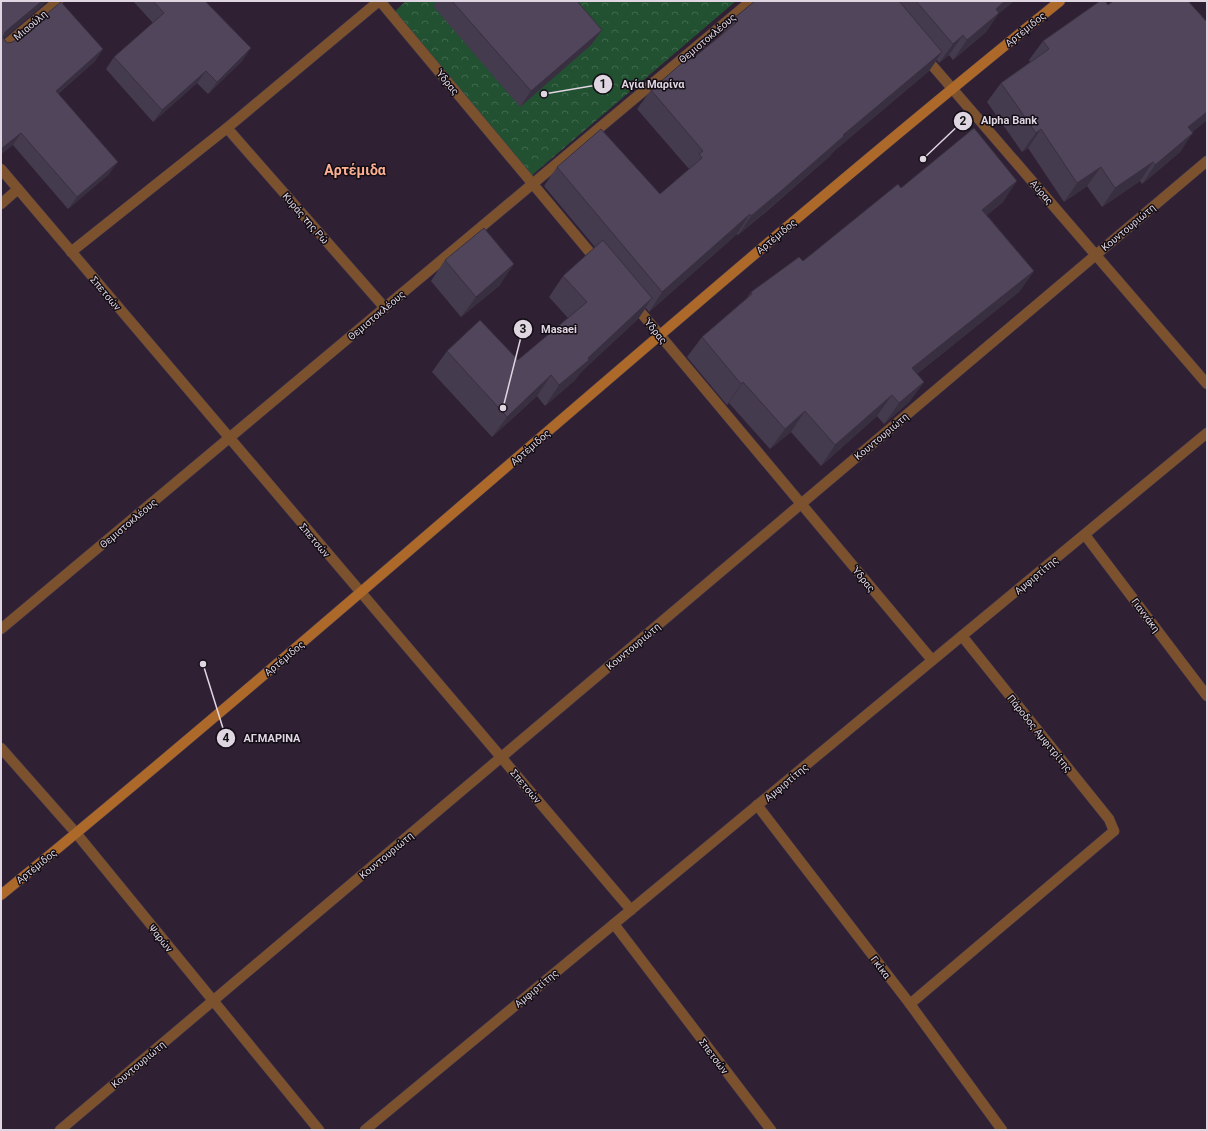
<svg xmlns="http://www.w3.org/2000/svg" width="1208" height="1131" font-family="Roboto,sans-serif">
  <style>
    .park { fill: url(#park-crowns) }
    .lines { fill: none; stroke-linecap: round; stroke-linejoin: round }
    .lane-casing { stroke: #4b3e4f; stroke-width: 11 }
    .street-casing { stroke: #4b3e4f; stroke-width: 11 }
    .secondary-casing { stroke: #4b3e4f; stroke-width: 11 }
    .lane { stroke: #7c522e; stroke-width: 10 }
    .street { stroke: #7c522e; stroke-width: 10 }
    .secondary { stroke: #ac692a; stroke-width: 10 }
    .wall { fill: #453b4e }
    .shaded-wall { fill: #383040 }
    .building { fill: #50455b; stroke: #383040 }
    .labels { text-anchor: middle; stroke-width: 3; stroke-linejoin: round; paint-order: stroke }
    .street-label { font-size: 10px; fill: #dfd6e2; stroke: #130d15 }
    .district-label { font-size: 14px; font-weight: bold; fill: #feb192; stroke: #130d15 }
    .leader { fill: none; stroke: #dfd6e2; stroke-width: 1.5 }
    .callout-dot { fill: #dfd6e2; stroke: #130d15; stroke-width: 1.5 }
    .mark-label { font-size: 12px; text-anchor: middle; font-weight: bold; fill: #111 }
    .callout-label { font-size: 11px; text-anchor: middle; font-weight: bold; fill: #dfd6e2; stroke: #130d15; stroke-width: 3; stroke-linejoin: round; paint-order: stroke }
  </style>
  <defs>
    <pattern id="park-crowns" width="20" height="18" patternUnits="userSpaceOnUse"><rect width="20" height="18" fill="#215131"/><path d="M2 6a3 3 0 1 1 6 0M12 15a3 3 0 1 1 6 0" fill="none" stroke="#41694f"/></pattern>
  </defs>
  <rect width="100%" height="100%" fill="#2f2133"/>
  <path class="park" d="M406 1H736L531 176 393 13Z"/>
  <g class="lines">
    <defs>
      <path id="lane" d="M962 636 1109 819 1114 831"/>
      <g id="street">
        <path d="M380 1 598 262"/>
        <path d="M1 49 58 1"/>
        <path d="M925 57 1207 384"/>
        <path d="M227 128 385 308"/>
        <path d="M1 169 631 910"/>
        <path d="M1 204 18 189"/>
        <path d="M71 252 227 128 379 1"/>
        <path d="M633 303 932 660"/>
        <path d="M1085 535 1207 696"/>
        <path d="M1 629 751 1"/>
        <path d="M1 748 76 833 319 1130"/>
        <path d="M757 805 910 1004 1002 1130"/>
        <path d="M614 924 771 1130"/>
        <path d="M910 1004 1114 831"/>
        <path d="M60 1130 1207 161"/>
        <path d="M365 1130 1207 433"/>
      </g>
      <path id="secondary" d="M1 895C359 602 700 291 1060 1"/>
    </defs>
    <use href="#lane" class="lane-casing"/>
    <use href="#street" class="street-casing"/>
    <use href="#secondary" class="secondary-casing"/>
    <use href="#lane" class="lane"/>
    <use href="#street" class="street"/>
    <use href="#secondary" class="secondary"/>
  </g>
  <g class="wall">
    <path d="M1 1 43 5 4 38 7 43 103 49 95 61 58 94 109 174 68 209 13 145 1 154Z"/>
    <path d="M133 1H205L243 60 208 94 197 83 153 122 106 69 114 57 153 23Z"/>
    <path d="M437 1H577L602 30 591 45 520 107 433 6Z"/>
    <path d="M755 1H1014L998 14 986 32 953 60 949 55 939 63 937 60 929 71 834 151 830 156 767 211 738 235 737 234 649 312 646 308 638 319 581 372 575 380 545 406 537 396 492 437 432 372 447 351 518 360 568 318 549 297 563 276 595 247 544 186 557 167 660 194 689 169 637 109 651 90 692 59 721 35 733 19Z"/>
    <path d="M1108 5 1207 22V120L1192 132 1180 152 1142 184 1140 181 1102 207 1087 186 1064 202 1028 148 1022 152 987 102 1001 83 1030 62 1029 60 1043 41Z"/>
    <path d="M901 188 1003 202 987 215 1034 271 1019 292 917 374 924 382 909 402 884 424 877 416 821 466 791 432 770 449 729 403 727 405 687 357 702 337 747 298 751 292 803 261Z"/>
    <path d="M445 260 500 285 461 317 431 281Z"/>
  </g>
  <g class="shaded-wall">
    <path d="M42 1H46L43 5 1 40 5 32Z"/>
    <path d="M1005 1H1014L998 14 986 32 953 60 967 40 996 9Z"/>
    <path d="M602 30 591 45 520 107 531 91Z"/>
    <path d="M963 35 949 55 939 63 953 44Z"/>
    <path d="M251 48 243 60 208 94 217 82Z"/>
    <path d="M103 49 95 61 47 103 56 91Z"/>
    <path d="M942 52 929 71 834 151 830 156 738 235 751 216 843 135Z"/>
    <path d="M206 71 197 83 153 122 162 110Z"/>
    <path d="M1207 112V120L1175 146 1188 127Z"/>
    <path d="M1041 129 1028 148 1022 152 1036 133Z"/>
    <path d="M21 133 13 145 1 154V149Z"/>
    <path d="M1193 133 1180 152 1142 184 1155 165Z"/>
    <path d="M118 162 109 174 68 209 77 197Z"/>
    <path d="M1153 162 1140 181 1102 207 1115 188Z"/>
    <path d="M1101 167 1087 186 1064 202 1077 183Z"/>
    <path d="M1017 181 1003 202 968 231 982 210Z"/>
    <path d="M750 214 737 234 649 312 662 292Z"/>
    <path d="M514 264 500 285 461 317 476 297Z"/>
    <path d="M1034 271 1019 292 898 389 912 368Z"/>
    <path d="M652 298 638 319 581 372 575 380 545 406 559 385Z"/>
    <path d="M551 375 537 396 492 437 507 417Z"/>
    <path d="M743 382 729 403 727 405 741 384Z"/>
    <path d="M924 382 909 402 884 424 899 403Z"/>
    <path d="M892 395 877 416 821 466 835 445Z"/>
    <path d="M805 411 791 432 770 449 785 429Z"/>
  </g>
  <g class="building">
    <path d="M1 1H42L5 32 3 38 7 43 13 42 61 2 103 49 56 91 118 162 77 197 21 133 1 149Z"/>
    <path d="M153 1H205L251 48 217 82 206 71 162 110 114 57 164 13Z"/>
    <path d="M452 1H577L602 30 531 91Z"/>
    <path d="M755 1H899L942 52 843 135 844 136 781 191 751 216 750 214 662 292 557 167 601 129 660 194 702 158 699 154 703 151 651 90 690 56 692 59 736 23 733 19Z"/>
    <path d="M916 1H1005L996 9 999 13 967 40 963 35 953 44Z"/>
    <path d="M1100 1H1105L1108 5 1113 1H1188L1207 22V112L1188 127 1193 133 1155 165 1153 162 1115 188 1101 167 1077 183 1041 129 1036 133 1001 83 1049 49 1043 41Z"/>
    <path d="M974 128 1017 181 982 210 1034 271 912 368 924 382 899 403 892 395 835 445 805 411 785 429 743 382 741 384 702 337 752 294 751 292 799 257 803 261 898 184 901 188Z"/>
    <path d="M484 228 514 264 476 297 445 260Z"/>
    <path d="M603 240 652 298 588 358 589 360 559 385 551 375 507 417 447 351 480 320 518 360 587 302 563 276Z"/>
  </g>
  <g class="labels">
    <g class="street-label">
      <text transform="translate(30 25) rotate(-40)" y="4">Μιαούλη</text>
      <text transform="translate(1025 29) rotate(-39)" y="4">Αρτέμιδος</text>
      <text transform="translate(707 38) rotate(-40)" y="4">Θεμιστοκλέους</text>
      <text transform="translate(448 82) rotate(50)" y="4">Ύδρας</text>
      <text transform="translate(1042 192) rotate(49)" y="4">Αύρας</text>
      <text transform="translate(306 218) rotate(49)" y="4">Κυράς της Ρώ</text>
      <text transform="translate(1128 227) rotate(-40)" y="4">Κουντουριώτη</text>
      <text transform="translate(776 236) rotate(-40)" y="4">Αρτέμιδος</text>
      <text transform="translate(106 293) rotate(50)" y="4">Σπετσών</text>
      <text transform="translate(376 315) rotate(-40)" y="4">Θεμιστοκλέους</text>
      <text transform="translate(656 331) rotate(50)" y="4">Ύδρας</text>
      <text transform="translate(881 436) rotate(-40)" y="4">Κουντουριώτη</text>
      <text transform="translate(530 447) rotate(-41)" y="4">Αρτέμιδος</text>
      <text transform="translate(128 523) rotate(-40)" y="4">Θεμιστοκλέους</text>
      <text transform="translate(315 540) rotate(50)" y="4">Σπετσών</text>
      <text transform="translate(1036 575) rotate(-40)" y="4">Αμφιρτίτης</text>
      <text transform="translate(864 579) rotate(50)" y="4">Ύδρας</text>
      <text transform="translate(1146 615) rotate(53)" y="4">Γιαννάκη</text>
      <text transform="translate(633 646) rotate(-40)" y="4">Κουντουριώτη</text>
      <text transform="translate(284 658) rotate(-40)" y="4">Αρτέμιδος</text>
      <text transform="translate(1040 733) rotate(51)" y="4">Πάροδος Αμφιτρίτης</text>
      <text transform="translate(786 782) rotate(-40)" y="4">Αμφιρτίτης</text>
      <text transform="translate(526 786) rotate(50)" y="4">Σπετσών</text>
      <text transform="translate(386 855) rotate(-40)" y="4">Κουντουριώτη</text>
      <text transform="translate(36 866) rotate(-39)" y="4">Αρτέμιδος</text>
      <text transform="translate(161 938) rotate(51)" y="4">Ψαρών</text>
      <text transform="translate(881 967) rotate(53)" y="4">Γκίκα</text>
      <text transform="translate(536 988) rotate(-40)" y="4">Αμφιρτίτης</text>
      <text transform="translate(714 1056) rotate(53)" y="4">Σπετσών</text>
      <text transform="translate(138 1064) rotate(-40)" y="4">Κουντουριώτη</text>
    </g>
    <g class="district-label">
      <text x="355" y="175">Αρτέμιδα</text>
    </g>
  </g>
  <path class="leader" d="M544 94L603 84M923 159L963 121M503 408L523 329M203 664L226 738"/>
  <g class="callout-dot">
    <circle cx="544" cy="94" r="4"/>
    <circle cx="923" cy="159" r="4"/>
    <circle cx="503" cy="408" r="4"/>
    <circle cx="203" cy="664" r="4"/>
    <circle cx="603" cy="84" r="10"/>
    <circle cx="963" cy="121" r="10"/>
    <circle cx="523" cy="329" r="10"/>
    <circle cx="226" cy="738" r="10"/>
  </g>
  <g class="mark-label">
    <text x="603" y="88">1</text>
    <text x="963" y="125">2</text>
    <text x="523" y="333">3</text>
    <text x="226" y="742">4</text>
  </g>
  <g class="callout-label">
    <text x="653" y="88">Αγία Μαρίνα</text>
    <text x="1009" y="124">Alpha Bank</text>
    <text x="559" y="333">Masaei</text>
    <text x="272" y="742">ΑΓ.ΜΑΡΙΝΑ</text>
  </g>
  <rect width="1208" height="1131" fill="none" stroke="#dfd6e2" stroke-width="4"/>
</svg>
